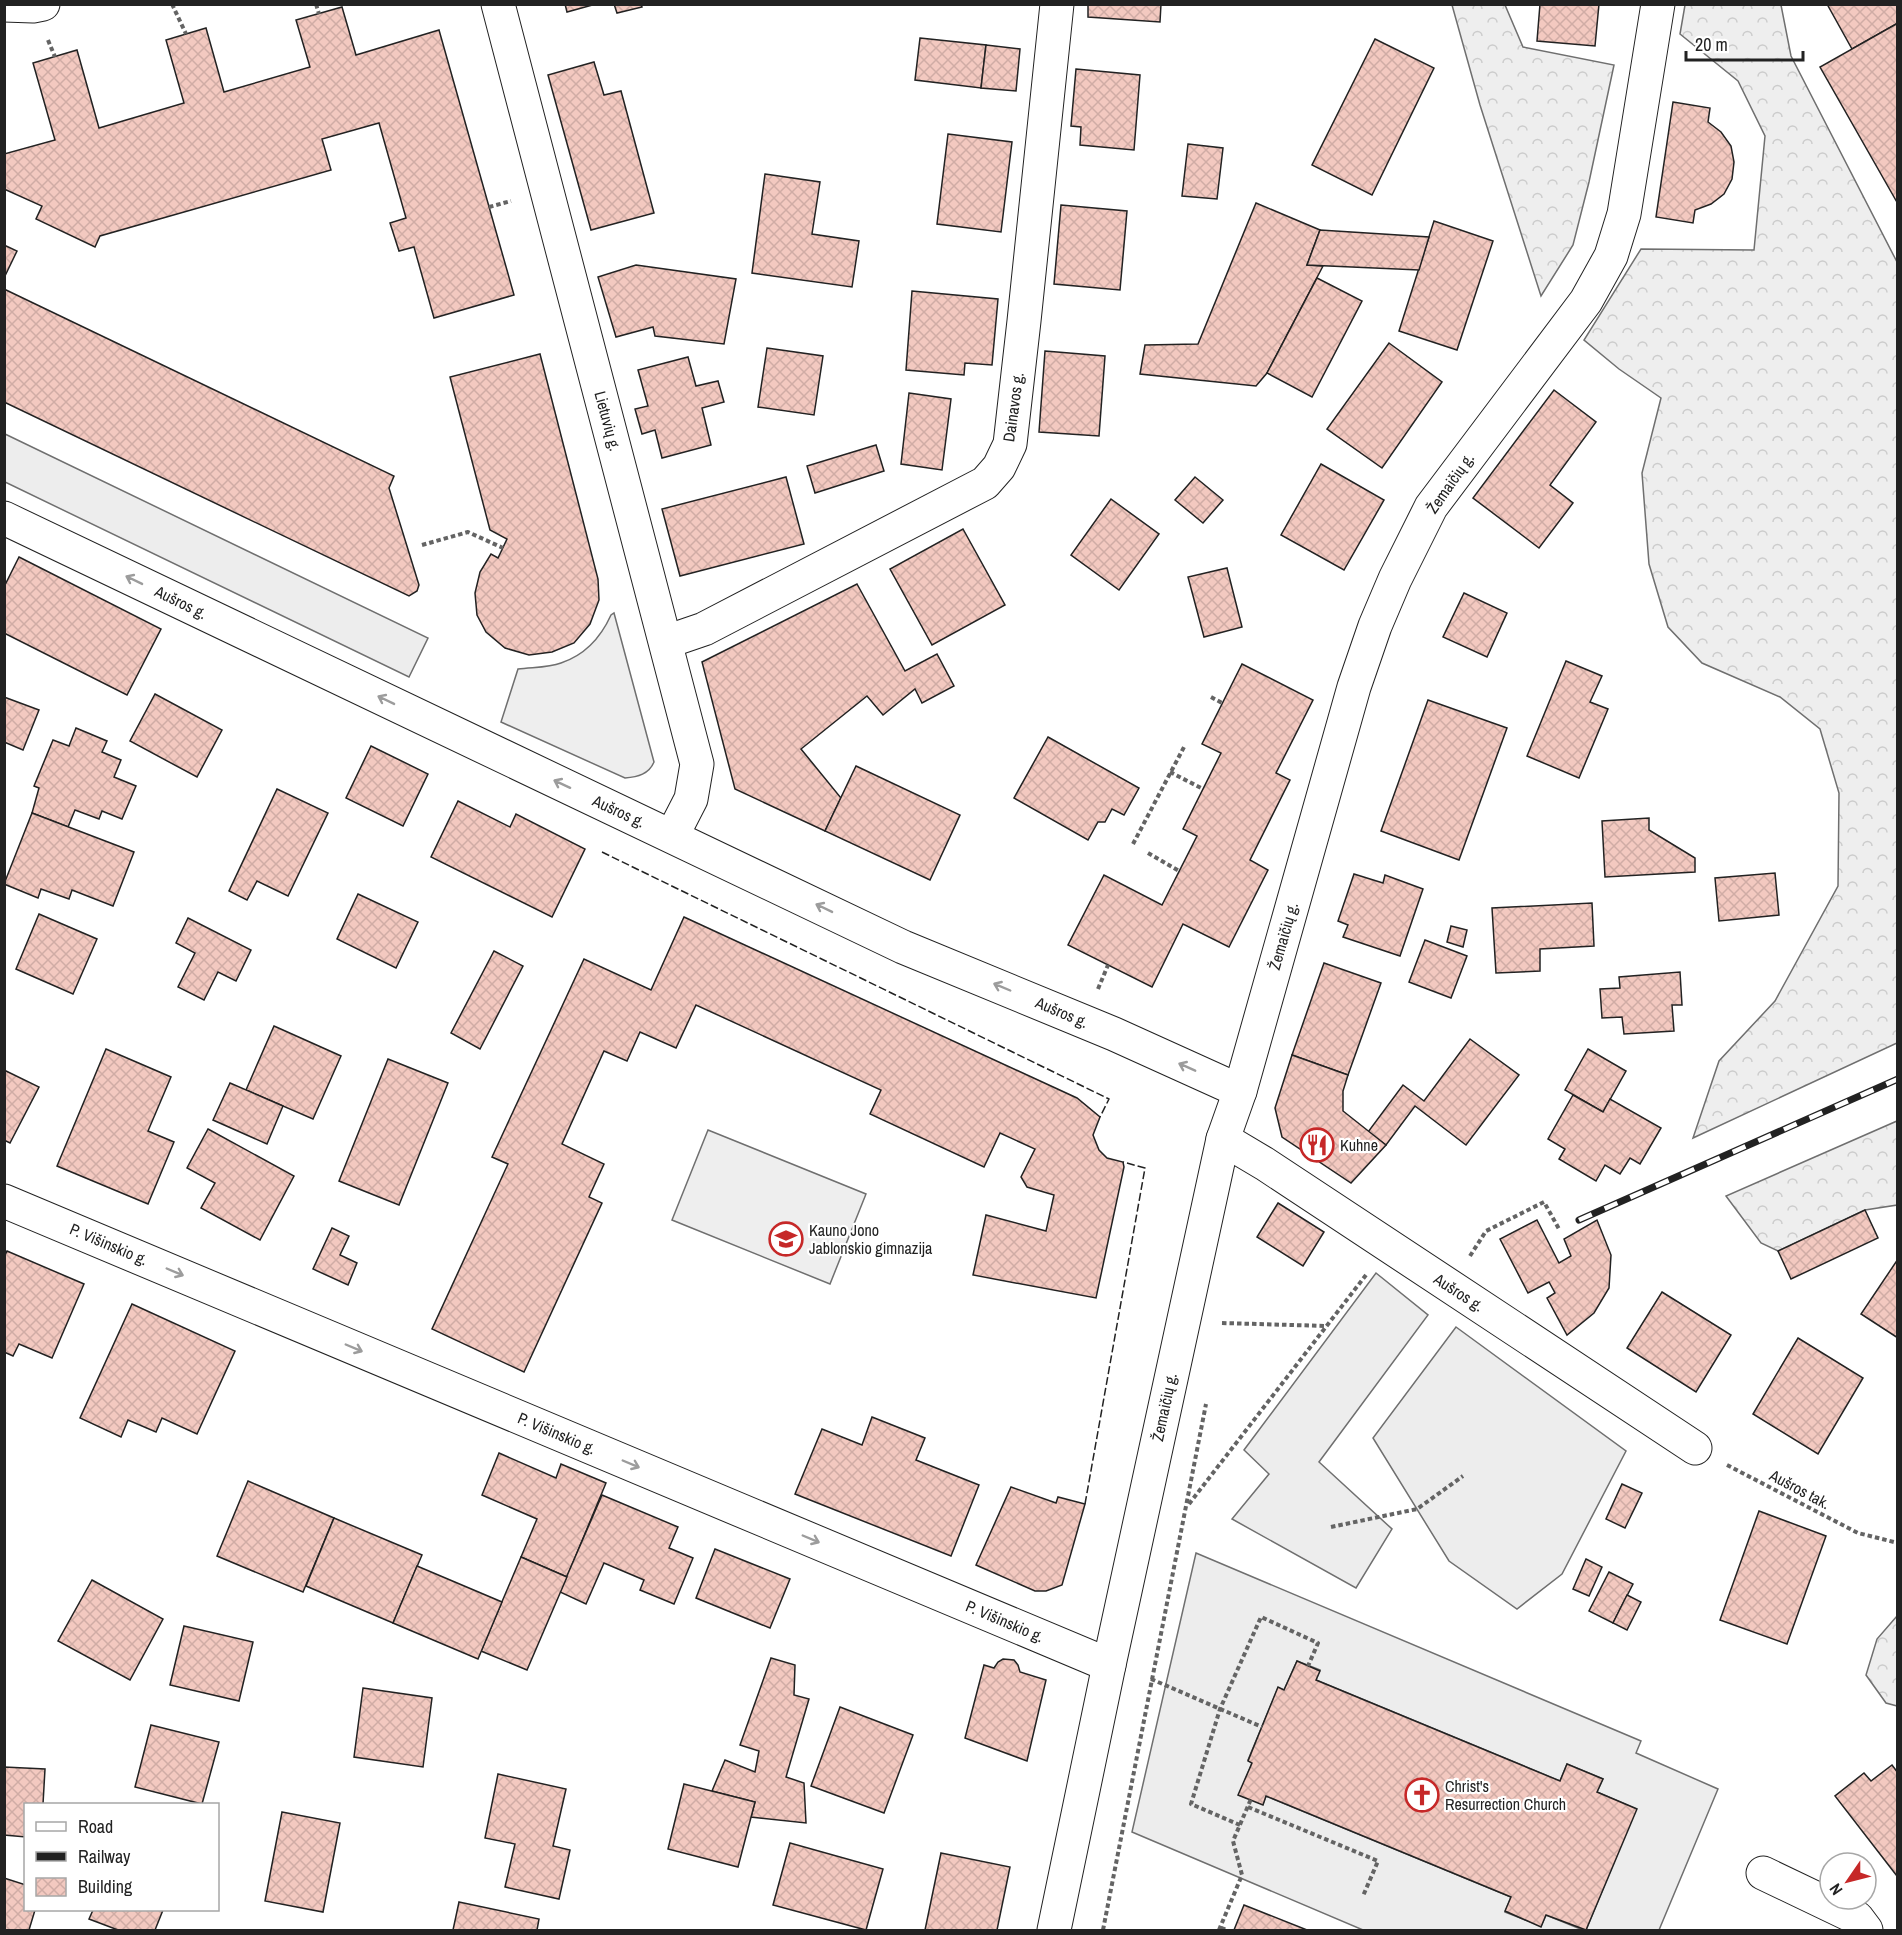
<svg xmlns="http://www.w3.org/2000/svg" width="1902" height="1935" font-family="'Archivo Narrow',sans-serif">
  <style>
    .grass { fill: #eee; stroke: #6f6f6f; stroke-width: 1.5 }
    .forest { fill: url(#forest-crowns); stroke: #6f6f6f; stroke-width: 1.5 }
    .parking { fill: #ededed; stroke: #6f6f6f; stroke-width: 1.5 }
    .building { fill: url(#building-cross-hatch); stroke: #222; stroke-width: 1.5 }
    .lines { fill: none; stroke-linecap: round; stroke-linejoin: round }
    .street-casing { stroke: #222; stroke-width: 35 }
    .secondary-casing { stroke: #222; stroke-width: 35 }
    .path { stroke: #646464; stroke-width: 4; stroke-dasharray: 4.5 3; stroke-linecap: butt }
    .street { stroke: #fff; stroke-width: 33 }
    .secondary { stroke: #fff; stroke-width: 33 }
    .rail-casing { stroke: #222; stroke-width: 7 }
    .rail { stroke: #fff; stroke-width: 4.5; stroke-dasharray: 14; stroke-linecap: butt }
    .fence { stroke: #222; stroke-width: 1.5; stroke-dasharray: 8 3; stroke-linecap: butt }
    .oneway { stroke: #9c9c9c }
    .labels { text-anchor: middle; stroke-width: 4.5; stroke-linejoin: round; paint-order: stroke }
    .street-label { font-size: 16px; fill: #222; stroke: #fff }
    .poi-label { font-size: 16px; fill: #222; stroke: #fff; text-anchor: start }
  </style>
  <defs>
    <pattern id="forest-crowns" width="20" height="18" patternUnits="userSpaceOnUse" patternTransform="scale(1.5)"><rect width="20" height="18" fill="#eee"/><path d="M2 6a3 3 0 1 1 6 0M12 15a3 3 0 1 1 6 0" fill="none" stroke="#ccc"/></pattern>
    <pattern id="building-cross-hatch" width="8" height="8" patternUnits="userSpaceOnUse" patternTransform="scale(1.5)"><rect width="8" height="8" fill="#f3c9c0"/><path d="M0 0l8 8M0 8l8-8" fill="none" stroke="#d0aca5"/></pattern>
  </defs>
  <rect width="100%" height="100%" fill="#fff"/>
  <g class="grass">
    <path d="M614 613 654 762C649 774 638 777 625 778L501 722 518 669C532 667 548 668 561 663 585 655 601 637 611 615Z"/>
    <path d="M708 1130 866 1194 830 1284 672 1220Z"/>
  </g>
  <g class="forest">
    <path d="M1452 5H1505L1523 47 1614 65 1589 182 1573 245 1541 296 1480 105Z"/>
    <path d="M1685 5H1781L1791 56 1897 262V1043L1693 1138 1719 1061 1775 1001 1838 886 1839 793 1820 729 1780 697 1702 663 1668 627 1649 564 1642 473 1661 398 1619 369 1584 340 1641 249 1754 250 1765 136 1738 81 1680 34Z"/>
    <path d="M1897 1121V1205L1865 1210 1778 1251 1761 1243 1726 1196Z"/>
    <path d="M1897 1616V1706L1886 1703 1866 1675 1877 1639Z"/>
  </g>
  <g class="parking">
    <path d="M5 434 428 638 409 677 5 482Z"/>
    <path d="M1376 1273 1428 1315 1319 1462 1392 1529 1356 1588 1232 1519 1269 1474 1244 1450Z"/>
    <path d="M1456 1327 1626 1451 1562 1574 1517 1609 1449 1561 1373 1438Z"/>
    <path d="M1196 1553 1641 1741 1636 1753 1718 1789 1659 1930H1586L1636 1809 1597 1792 1603 1779 1567 1764 1560 1781 1316 1680 1320 1670 1297 1661 1284 1690 1278 1688 1248 1760 1252 1763 1239 1795 1263 1804 1266 1796 1511 1897 1505 1912 1541 1926 1546 1915 1583 1930H1363L1132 1832Z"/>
  </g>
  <g class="building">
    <path d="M565 4H596L567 12Z"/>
    <path d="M614 4H641L642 7 617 13Z"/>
    <path d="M1088 4H1161L1160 22 1088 17Z"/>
    <path d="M1540 4H1599L1595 46 1537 41Z"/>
    <path d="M1827 4H1898V23L1852 49Z"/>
    <path d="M342 7 356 55 439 30 514 295 434 318 414 247 399 251 390 223 406 218 379 123 322 139 331 170 100 236 95 247 36 219 42 206 4 189V154L55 140 33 63 77 50 99 128 184 103 166 40 206 28 224 92 310 67 296 20Z"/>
    <path d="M1898 23V204L1820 67Z"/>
    <path d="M920 38 986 45 981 88 915 80Z"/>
    <path d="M1375 39 1434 68 1372 195 1312 165Z"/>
    <path d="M986 45 1020 49 1016 91 981 88Z"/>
    <path d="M594 62 604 95 621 91 654 213 591 230 548 75Z"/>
    <path d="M1076 69 1140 75 1134 150 1080 145 1081 127 1071 126Z"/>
    <path d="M1673 102 1710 108 1708 122 1721 132 1731 146 1734 162 1732 179 1724 194 1711 204 1695 210 1693 223 1656 217Z"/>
    <path d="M948 134 1012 142 1001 232 937 224Z"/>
    <path d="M1188 144 1223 148 1217 199 1182 196Z"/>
    <path d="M765 174 820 182 812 234 859 241 852 287 752 273Z"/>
    <path d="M1256 203 1320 230 1307 265 1323 266 1267 373 1256 386 1140 374 1145 345 1198 344Z"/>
    <path d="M1061 205 1127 211 1120 290 1054 284Z"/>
    <path d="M1434 221 1493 241 1457 350 1399 331Z"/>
    <path d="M1320 230 1429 237 1419 270 1307 265Z"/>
    <path d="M4 245 17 251 4 278Z"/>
    <path d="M636 265 736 279 724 344 655 336 653 327 616 337 598 277Z"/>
    <path d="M1317 278 1362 301 1312 397 1267 373Z"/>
    <path d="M4 289 394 476 389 488 419 585 417 591 409 596 4 402Z"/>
    <path d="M912 291 998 299 992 365 965 363 964 375 906 370Z"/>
    <path d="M1389 343 1442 382 1382 468 1327 429Z"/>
    <path d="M767 348 823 356 814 415 758 407Z"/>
    <path d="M1045 351 1105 356 1099 436 1039 432Z"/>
    <path d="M540 354 598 579 599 600 590 624 574 643 552 652 529 655 505 648 486 632 477 615 475 593 480 572 491 554 498 558 507 539 490 530 450 377Z"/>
    <path d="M688 357 696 386 718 381 724 402 702 408 711 445 662 458 655 430 642 434 635 409 648 406 638 370Z"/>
    <path d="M1554 390 1596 422 1550 485 1573 503 1539 548 1473 498Z"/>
    <path d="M909 393 951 399 942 470 901 464Z"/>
    <path d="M876 445 884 471 815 493 807 466Z"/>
    <path d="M1321 464 1384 500 1344 570 1281 535Z"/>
    <path d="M786 477 804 544 680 576 662 509Z"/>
    <path d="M1195 477 1223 500 1203 523 1175 500Z"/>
    <path d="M1111 499 1159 534 1119 590 1071 555Z"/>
    <path d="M963 529 1005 605 932 645 890 569Z"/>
    <path d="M19 557 161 629 127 695 4 633V587Z"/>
    <path d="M1227 568 1242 627 1204 637 1188 577Z"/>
    <path d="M857 584 905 671 937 654 954 686 922 703 915 689 883 715 867 696 801 749 841 798 825 831 735 789 702 662Z"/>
    <path d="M1464 593 1507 613 1487 657 1443 637Z"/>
    <path d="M1566 661 1602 676 1590 702 1608 709 1579 778 1527 756Z"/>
    <path d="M1242 664 1313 700 1276 773 1290 780 1250 860 1268 870 1229 947 1183 924 1152 987 1068 945 1104 875 1162 905 1197 836 1183 829 1221 753 1202 744Z"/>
    <path d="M155 694 222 730 197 777 130 741Z"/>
    <path d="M4 697 39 710 23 750 4 742Z"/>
    <path d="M1428 700 1507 728 1459 860 1381 831Z"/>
    <path d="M76 728 107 741 102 752 121 760 114 777 136 786 122 819 102 811 99 819 75 810 68 827 32 813 39 788 34 786 53 740 69 746Z"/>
    <path d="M1048 737 1139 788 1124 815 1112 809 1105 822H1098L1088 840 1014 798Z"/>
    <path d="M371 746 428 774 403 826 346 798Z"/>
    <path d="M856 766 960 815 930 880 825 831Z"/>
    <path d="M277 789 328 813 288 896 257 881 247 900 229 891Z"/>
    <path d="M458 801 510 827 516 814 585 849 552 917 431 857Z"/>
    <path d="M32 813 134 852 113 906 72 890 69 899 41 889 38 898 4 884Z"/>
    <path d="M1649 818V830L1695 858V872L1605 877 1602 821Z"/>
    <path d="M1775 873 1779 915 1719 921 1715 878Z"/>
    <path d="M1354 874 1383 883 1385 875 1423 889 1400 956 1343 937 1348 925 1338 921Z"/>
    <path d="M358 894 418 922 396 968 337 939Z"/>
    <path d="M1592 903 1594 946 1540 949V971L1496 973 1492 908Z"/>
    <path d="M39 914 97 939 73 994 16 969Z"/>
    <path d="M684 917 1077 1098 1100 1117 1093 1135 1099 1150 1107 1158 1123 1162 1124 1167 1096 1298 973 1275 986 1215 1046 1231 1054 1195 1027 1187 1021 1177 1035 1149 1000 1133 984 1167 870 1114 881 1090 696 1005 676 1048 640 1032 627 1061 604 1051 562 1144 604 1164 589 1197 602 1203 524 1372 432 1329 508 1164 492 1157 584 959 651 990Z"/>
    <path d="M188 918 251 950 236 981 218 972 204 1000 178 987 195 953 176 943Z"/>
    <path d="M1451 926 1467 930 1463 947 1447 942Z"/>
    <path d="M1425 940 1467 956 1451 998 1409 982Z"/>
    <path d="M494 951 523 966 480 1049 451 1033Z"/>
    <path d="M1324 963 1381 983 1348 1075 1292 1055Z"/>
    <path d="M1680 972 1682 1005H1672L1674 1031 1624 1034 1622 1017 1602 1018 1600 989 1620 988 1619 977Z"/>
    <path d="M274 1026 341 1056 313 1119 246 1090Z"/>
    <path d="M1470 1039 1519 1075 1466 1145 1415 1106 1386 1145 1368 1132 1403 1085 1424 1101Z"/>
    <path d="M106 1049 171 1077 148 1131 174 1142 148 1204 57 1166Z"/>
    <path d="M1588 1049 1626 1071 1603 1112 1565 1090Z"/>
    <path d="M1292 1055 1348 1075 1343 1091V1111L1386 1145 1351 1183 1282 1137 1275 1108Z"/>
    <path d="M388 1059 448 1083 399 1205 339 1181Z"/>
    <path d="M4 1070 39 1087 10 1143 4 1140Z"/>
    <path d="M230 1083 283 1106 267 1144 213 1120Z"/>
    <path d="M1573 1095 1603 1112 1610 1099 1661 1128 1640 1164 1630 1158 1620 1174 1605 1165 1596 1181 1559 1159 1565 1149 1548 1139Z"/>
    <path d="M208 1129 294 1176 260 1240 201 1208 215 1183 187 1168Z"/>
    <path d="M1278 1203 1324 1232 1303 1266 1257 1237Z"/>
    <path d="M1865 1210 1878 1238 1791 1279 1778 1251Z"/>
    <path d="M1537 1220 1559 1263 1571 1256 1564 1239 1597 1220 1611 1255 1609 1288 1594 1313 1567 1335 1547 1298 1555 1293 1549 1282 1528 1293 1500 1239Z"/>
    <path d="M332 1228 349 1236 340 1255 357 1263 348 1285 313 1269Z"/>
    <path d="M7 1251 84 1284 52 1358 19 1344 13 1356 4 1352V1257Z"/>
    <path d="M1898 1259V1338L1861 1314Z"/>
    <path d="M1662 1292 1731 1335 1696 1392 1627 1348Z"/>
    <path d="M132 1304 235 1351 197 1434 162 1418 156 1432 128 1420 121 1437 80 1418Z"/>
    <path d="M1798 1338 1863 1378 1818 1454 1753 1414Z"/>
    <path d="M872 1417 925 1438 916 1460 979 1485 951 1556 795 1494 822 1429 862 1445Z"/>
    <path d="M499 1453 556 1478 561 1464 606 1483 567 1577 521 1557 537 1519 482 1495Z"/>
    <path d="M248 1481 334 1518 303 1592 217 1556Z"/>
    <path d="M1622 1484 1642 1493 1625 1528 1606 1519Z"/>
    <path d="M1011 1487 1056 1503 1058 1497 1085 1504 1062 1585 1046 1591H1035L976 1565Z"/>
    <path d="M602 1495 678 1527 669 1548 693 1558 674 1604 640 1590 644 1580 604 1563 586 1604 560 1592Z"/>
    <path d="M1759 1511 1826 1536 1787 1644 1720 1620Z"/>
    <path d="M334 1518 422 1555 393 1623 306 1586Z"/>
    <path d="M715 1549 790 1579 770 1628 696 1598Z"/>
    <path d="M521 1557 567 1577 527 1670 481 1651Z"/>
    <path d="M1586 1559 1602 1567 1589 1596 1573 1589Z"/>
    <path d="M417 1566 502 1602 478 1659 393 1623Z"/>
    <path d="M1609 1572 1633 1584 1613 1623 1589 1611Z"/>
    <path d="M92 1580 163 1619 130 1680 58 1641Z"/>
    <path d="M1627 1595 1641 1602 1627 1630 1613 1623Z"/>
    <path d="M184 1626 253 1642 239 1701 170 1685Z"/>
    <path d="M771 1658 795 1665 794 1695 809 1699 786 1777 804 1783 806 1823 751 1817 755 1802 712 1791 725 1760 755 1772 759 1751 740 1745Z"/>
    <path d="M1003 1659 1014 1660 1018 1665 1020 1672 1046 1680 1027 1761 965 1738 984 1665 994 1668 998 1662Z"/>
    <path d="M1297 1661 1320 1671 1316 1680 1560 1781 1567 1764 1603 1779 1597 1792 1637 1809 1586 1930 1546 1915 1541 1927 1505 1911 1511 1897 1266 1796 1263 1805 1238 1795 1252 1763 1248 1761 1278 1687 1284 1690Z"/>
    <path d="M363 1688 432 1698 423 1767 354 1757Z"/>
    <path d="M840 1707 913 1735 884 1813 811 1786Z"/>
    <path d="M151 1725 219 1742 202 1804 135 1787Z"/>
    <path d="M1892 1765 1898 1773 1897 1876 1835 1796 1864 1773 1871 1781Z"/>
    <path d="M4 1767 45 1769 43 1804H26V1837L4 1835Z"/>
    <path d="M498 1774 566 1789 553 1846 570 1850 559 1899 505 1887 515 1844 485 1838Z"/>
    <path d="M684 1784 755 1802 738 1867 668 1849Z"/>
    <path d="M282 1812 340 1823 323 1912 265 1901Z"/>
    <path d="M790 1843 883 1869 866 1930 773 1905Z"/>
    <path d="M941 1853 1010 1867 997 1930H925Z"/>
    <path d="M4 1878 26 1885V1910H35L29 1930H4Z"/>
    <path d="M459 1902 539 1919 537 1930H453Z"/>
    <path d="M1244 1905 1307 1930H1234Z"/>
    <path d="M93 1910H163L155 1930H118L89 1919Z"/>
  </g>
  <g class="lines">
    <defs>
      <g id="street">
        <path d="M498 4 697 764 691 799 672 836"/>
        <path d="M4 5 33 6 43 4"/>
        <path d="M4 518 903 947 1114 1034 1240 1091"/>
        <path d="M666 642 704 629 985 483 999 467 1010 444 1024 321 1057 4"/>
        <path d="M1223 1139 1265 1164 1695 1448"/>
        <path d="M4 1201 1109 1665"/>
        <path d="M1763 1873 1857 1918 1866 1930"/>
      </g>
      <path id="secondary" d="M1054 1930 1109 1665 1223 1139 1240 1091 1354 687 1375 626 1395 579 1431 507 1586 301 1611 256 1624 214 1658 4"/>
    </defs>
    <use href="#street" class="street-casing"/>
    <use href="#secondary" class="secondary-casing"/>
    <g class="path">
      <path d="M172 4 186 34"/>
      <path d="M316 4 319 14"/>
      <path d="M48 40 55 57"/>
      <path d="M489 207 511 201"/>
      <path d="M422 545 468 532 503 548"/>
      <path d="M1211 697 1222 703"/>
      <path d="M1170 772 1203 789"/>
      <path d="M1133 844 1184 747"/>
      <path d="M1148 853 1179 871"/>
      <path d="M1098 989 1108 965"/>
      <path d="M1470 1256 1486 1231 1544 1202 1559 1229"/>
      <path d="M1222 1323 1327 1326"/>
      <path d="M1727 1465 1858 1533 1898 1543"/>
      <path d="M1189 1504 1366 1275"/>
      <path d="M1331 1527 1417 1509 1463 1476"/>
      <path d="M1151 1679 1262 1727"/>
      <path d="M1248 1807 1378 1861 1363 1896"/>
      <path d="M1240 1825 1191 1804 1220 1709 1261 1617 1318 1643 1308 1666"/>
      <path d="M1221 1928 1227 1930"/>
      <path d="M1103 1930 1206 1404"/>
      <path d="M1219 1930 1242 1875 1233 1841 1251 1799"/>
    </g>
    <use href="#street" class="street"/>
    <use href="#secondary" class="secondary"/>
    <defs>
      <path id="rail" d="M1579 1220 1898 1079"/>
    </defs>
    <use href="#rail" class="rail-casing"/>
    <use href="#rail" class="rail"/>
    <g class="fence">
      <path d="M602 852 1109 1099 1100 1117"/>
      <path d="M1085 1504 1145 1168 1123 1162"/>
    </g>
  </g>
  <defs><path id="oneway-shaft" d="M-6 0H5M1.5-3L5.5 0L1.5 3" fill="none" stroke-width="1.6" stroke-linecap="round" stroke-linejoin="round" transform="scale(1.5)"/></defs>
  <g class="oneway">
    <use href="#oneway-shaft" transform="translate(134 580) rotate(-154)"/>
    <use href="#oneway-shaft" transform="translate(386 700) rotate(-154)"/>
    <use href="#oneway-shaft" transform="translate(562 784) rotate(-155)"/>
    <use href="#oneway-shaft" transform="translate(824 908) rotate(-154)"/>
    <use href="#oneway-shaft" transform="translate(1002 987) rotate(-157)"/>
    <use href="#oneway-shaft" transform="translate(1187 1067) rotate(-156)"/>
    <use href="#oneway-shaft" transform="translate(175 1272) rotate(23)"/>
    <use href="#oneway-shaft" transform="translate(354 1348) rotate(23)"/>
    <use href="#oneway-shaft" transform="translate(631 1464) rotate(23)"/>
    <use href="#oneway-shaft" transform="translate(811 1539) rotate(23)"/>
  </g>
  <defs>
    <symbol id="restaurant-ring" viewBox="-11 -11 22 22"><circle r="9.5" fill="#fff" stroke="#c62828" stroke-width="1.5"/><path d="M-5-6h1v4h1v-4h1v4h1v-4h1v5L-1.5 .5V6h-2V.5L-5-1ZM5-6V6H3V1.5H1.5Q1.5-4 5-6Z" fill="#c62828"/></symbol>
    <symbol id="school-ring" viewBox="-11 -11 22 22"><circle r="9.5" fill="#fff" stroke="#c62828" stroke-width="1.5"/><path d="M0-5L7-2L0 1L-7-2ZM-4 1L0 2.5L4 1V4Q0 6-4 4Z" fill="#c62828"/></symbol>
    <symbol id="church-ring" viewBox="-11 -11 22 22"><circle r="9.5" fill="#fff" stroke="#c62828" stroke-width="1.5"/><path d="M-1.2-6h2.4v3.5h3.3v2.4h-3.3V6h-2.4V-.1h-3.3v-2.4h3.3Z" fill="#c62828"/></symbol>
  </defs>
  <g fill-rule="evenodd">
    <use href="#restaurant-ring" x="1298" y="1126" width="38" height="38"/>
    <use href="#school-ring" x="767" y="1220" width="38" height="38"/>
    <use href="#church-ring" x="1403" y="1776" width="38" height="38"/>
  </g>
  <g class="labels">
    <g class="street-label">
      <text transform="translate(1013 407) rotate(-82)" y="6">Dainavos g.</text>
      <text transform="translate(608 421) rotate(75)" y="6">Lietuvių g.</text>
      <text transform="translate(1450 483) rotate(-55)" y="6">Žemaičių g.</text>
      <text transform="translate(181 602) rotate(26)" y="6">Aušros g.</text>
      <text transform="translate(619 811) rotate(25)" y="6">Aušros g.</text>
      <text transform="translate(1283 936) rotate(-74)" y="6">Žemaičių g.</text>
      <text transform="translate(1062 1012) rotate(23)" y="6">Aušros g.</text>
      <text transform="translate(109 1244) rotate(23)" y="6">P. Višinskio g.</text>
      <text transform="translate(1459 1292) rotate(33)" y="6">Aušros g.</text>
      <text transform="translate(1164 1407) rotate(-78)" y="6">Žemaičių g.</text>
      <text transform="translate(557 1433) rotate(23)" y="6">P. Višinskio g.</text>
      <text transform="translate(1800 1489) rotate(28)" y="6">Aušros tak.</text>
      <text transform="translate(1005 1621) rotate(23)" y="6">P. Višinskio g.</text>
    </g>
    <g class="poi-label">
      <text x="1340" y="1151">Kuhne</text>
      <text x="809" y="1236">Kauno Jono<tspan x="809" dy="18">Jablonskio gimnazija</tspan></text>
      <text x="1445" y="1792">Christ's<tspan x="1445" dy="18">Resurrection Church</tspan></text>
    </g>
  </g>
  <rect width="1902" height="1935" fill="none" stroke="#222222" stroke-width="12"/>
  <rect x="24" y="1803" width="195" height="108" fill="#ffffff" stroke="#a7a7a7" stroke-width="1.5"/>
  <rect x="36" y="1822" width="30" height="9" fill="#ffffff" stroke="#a7a7a7" stroke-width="1.5"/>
  <text x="78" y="1833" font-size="18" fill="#222222">Road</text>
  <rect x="36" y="1852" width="30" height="9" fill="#222222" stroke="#a7a7a7" stroke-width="1.5"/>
  <text x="78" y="1863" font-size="18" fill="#222222">Railway</text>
  <rect x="36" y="1878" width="30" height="18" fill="url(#building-cross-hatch)" stroke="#a7a7a7" stroke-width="1.5"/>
  <text x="78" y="1893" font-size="18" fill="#222222">Building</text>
  <g transform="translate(1848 1881) rotate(235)"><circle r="28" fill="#ffffff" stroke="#a7a7a7" stroke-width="1.5"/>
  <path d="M0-4.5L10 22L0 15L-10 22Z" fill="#c62828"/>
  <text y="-9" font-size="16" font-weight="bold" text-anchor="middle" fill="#222222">N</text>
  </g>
  <path d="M1686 51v9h117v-9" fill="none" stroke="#222222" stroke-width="3"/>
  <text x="1695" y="51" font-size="18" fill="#222222" stroke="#ffffff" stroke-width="4.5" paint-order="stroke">20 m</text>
</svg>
